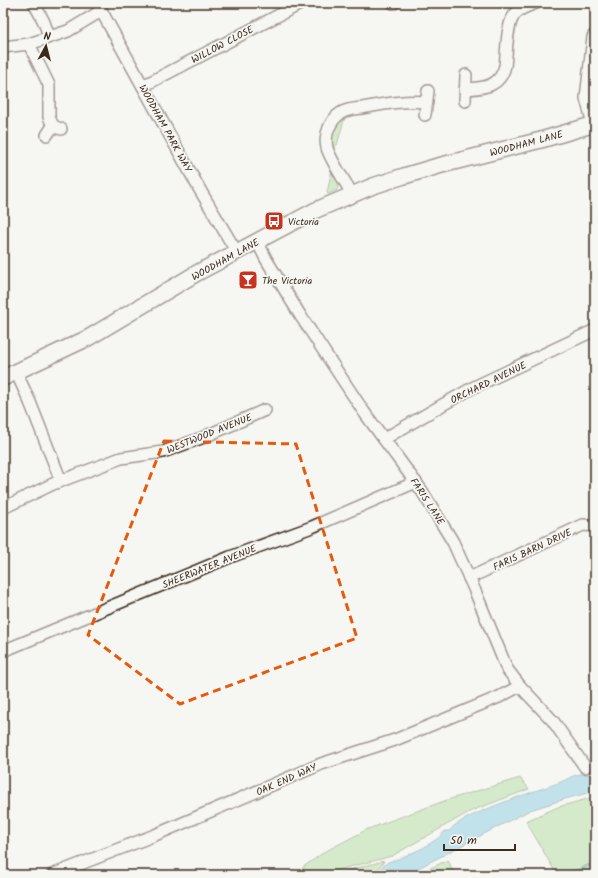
<svg xmlns="http://www.w3.org/2000/svg" width="598" height="878" font-family="Kalam,sans-serif">
  <style>
    .green { fill: #aedc9c; stroke: #74835d }
    .water { fill: #81cbe1; stroke: #658b93 }
    .lines { fill: none; stroke-linecap: round; stroke-linejoin: round }
    .stream { stroke: #658b93; stroke-width: 3 }
    .street-casing { stroke: #3b2a1e; stroke-width: 14 }
    .secondary-casing { stroke: #3b2a1e; stroke-width: 18 }
    .street { stroke: #f6f6f2; stroke-width: 11 }
    .secondary { stroke: #f6f6f2; stroke-width: 15 }
    .marked { fill: none; stroke: #e8590c; stroke-width: 3; stroke-dasharray: 8 5; stroke-linejoin: round }
    .labels { text-anchor: middle; stroke-width: 3.5; stroke-linejoin: round; paint-order: stroke }
    .street-label { font-size: 10px; fill: #3b2a1e; stroke: #f6f6f2 }
    .poi-label { font-size: 10px; fill: #3b2a1e; stroke: #f6f6f2; text-anchor: start }
  </style>
  <rect width="100%" height="100%" fill="#f6f6f2"/>
  <filter id="ink" filterUnits="userSpaceOnUse"><feTurbulence type="fractalNoise" baseFrequency=".025" numOctaves="2"/><feDisplacementMap in="SourceGraphic" scale="8" xChannelSelector="R" yChannelSelector="G"/><feConvolveMatrix kernelMatrix="1 2 1 2 8 2 1 2 1" color-interpolation-filters="sRGB"/></filter>
  <g filter="url(#ink)">
    <g class="green">
      <path d="M346 113 337 145 334 148H331V128Z"/>
      <path d="M332 169 339 184 337 190 328 194 327 193Z"/>
      <path d="M520 778 529 789 471 811 392 856 319 875H303V867L326 851 368 829 447 800Z"/>
      <path d="M594 797 595 800V869L580 875H557L526 821 558 807Z"/>
      <path d="M448 860 455 875H415Z"/>
      <path d="M384 861C376 878 347 875 330 875Z"/>
    </g>
    <path class="water" d="M581 774 595 775V791L565 799 530 810 405 875H368L376 872 388 862 396 860 423 848 440 837 445 831H450C454 817 542 789 558 783 567 780 572 775 581 774Z"/>
    <g class="lines">
      <path class="stream" d="M565 875 595 863"/>
      <defs>
        <g id="street">
          <path d="M34 3 44 22 49 36"/>
          <path d="M97 3 200 190 236 251"/>
          <path d="M393 3H394"/>
          <path d="M29 44 49 85V117L53 126"/>
          <path d="M3 47 29 44 68 31 101 11"/>
          <path d="M143 86 302 3"/>
          <path d="M465 89C484 88 500 87 505 66 507 52 506 22 516 13 521 8 530 5 536 3"/>
          <path d="M465 101 466 75"/>
          <path d="M425 115 428 91"/>
          <path d="M47 135 53 126 61 129"/>
          <path d="M352 194C345 181 331 161 327 148 324 135 330 120 341 113 347 109 355 109 362 108 384 104 405 100 427 102"/>
          <path d="M257 241 266 259 300 315 364 412 422 491 453 542 475 591 507 669 520 686 553 721 585 767"/>
          <path d="M16 372 30 402 61 481"/>
          <path d="M384 439 444 404 474 387 595 330"/>
          <path d="M3 508 53 484 121 458 163 452 204 437 265 410"/>
          <path d="M469 578 583 525 595 526"/>
          <path d="M3 651 230 557 312 527 416 482"/>
          <path d="M52 875 155 835 321 764 395 740 499 697 520 686"/>
        </g>
        <g id="secondary">
          <path d="M595 37 588 98 595 124"/>
          <path d="M3 378 88 338 197 273 316 210 373 186 404 176 438 166 541 140 595 124"/>
        </g>
      </defs>
      <use href="#street" class="street-casing"/>
      <use href="#secondary" class="secondary-casing"/>
      <use href="#street" class="street"/>
      <use href="#secondary" class="secondary"/>
    </g>
  </g>
  <path d="M0 0H598V878H0ZM164 441 296 444 357 638 180 704 88 635Z" fill="#f6f6f2" fill-opacity=".55" fill-rule="evenodd"/>
  <path class="marked" d="M164 441 296 444 357 638 180 704 88 635Z"/>
  <defs>
    <symbol id="bus-square" viewBox="-11 -11 22 22"><rect x="-9" y="-9" width="18" height="18" rx="4" fill="#c8321e" stroke="#f6f6f2"/><path d="M-5-6H5V4H4V6H2V4H-2V6H-4V4H-5ZM-3.5-4V0h7V-4ZM-3.5 1.2v1.5H-2V1.2ZM2 1.2v1.5H3.5V1.2Z" fill="#fff"/></symbol>
    <symbol id="bar-square" viewBox="-11 -11 22 22"><rect x="-9" y="-9" width="18" height="18" rx="4" fill="#c8321e" stroke="#f6f6f2"/><path d="M-6-5H6L.8 .8V4.5H3.5V6h-7V4.5H-.8V.8Z" fill="#fff"/></symbol>
  </defs>
  <g fill-rule="evenodd">
    <use href="#bus-square" x="263" y="210" width="22" height="22"/>
    <use href="#bar-square" x="237" y="269" width="22" height="22"/>
  </g>
  <g class="labels">
    <g class="street-label">
      <text transform="translate(222 44) rotate(-28)" y="4">WILLOW CLOSE</text>
      <text transform="translate(166 128) rotate(61)" y="4">WOODHAM PARK WAY</text>
      <text transform="translate(526 143) rotate(-15)" y="4">WOODHAM LANE</text>
      <text transform="translate(225 259) rotate(-29)" y="4">WOODHAM LANE</text>
      <text transform="translate(488 382) rotate(-26)" y="4">ORCHARD AVENUE</text>
      <text transform="translate(209 433) rotate(-22)" y="4">WESTWOOD AVENUE</text>
      <text transform="translate(428 501) rotate(57)" y="4">FARIS LANE</text>
      <text transform="translate(532 549) rotate(-25)" y="4">FARIS BARN DRIVE</text>
      <text transform="translate(209 566) rotate(-22)" y="4">SHEERWATER AVENUE</text>
      <text transform="translate(286 779) rotate(-24)" y="4">OAK END WAY</text>
    </g>
    <g class="poi-label">
      <text x="288" y="225">Victoria</text>
      <text x="262" y="284">The Victoria</text>
    </g>
  </g>
  <rect width="598" height="878" fill="none" stroke="#f6f6f2" stroke-width="16"/>
  <rect x="8" y="8" width="582" height="862" fill="none" stroke="#3b2a1e" stroke-width="1.5" filter="url(#ink)"/>
  <g transform="translate(46 46) rotate(7)" stroke="#f6f6f2" stroke-width="3" paint-order="stroke">
  <path d="M0-3L7 15L0 10L-7 15Z" fill="#3b2a1e"/>
  <text y="-6" font-size="11" font-weight="bold" text-anchor="middle" fill="#3b2a1e">N</text>
  </g>
  <path d="M444 844v6h71v-6" fill="none" stroke="#3b2a1e" stroke-width="2"/>
  <text x="450" y="844" font-size="12" fill="#3b2a1e" stroke="#f6f6f2" stroke-width="3" paint-order="stroke">50 m</text>
</svg>
